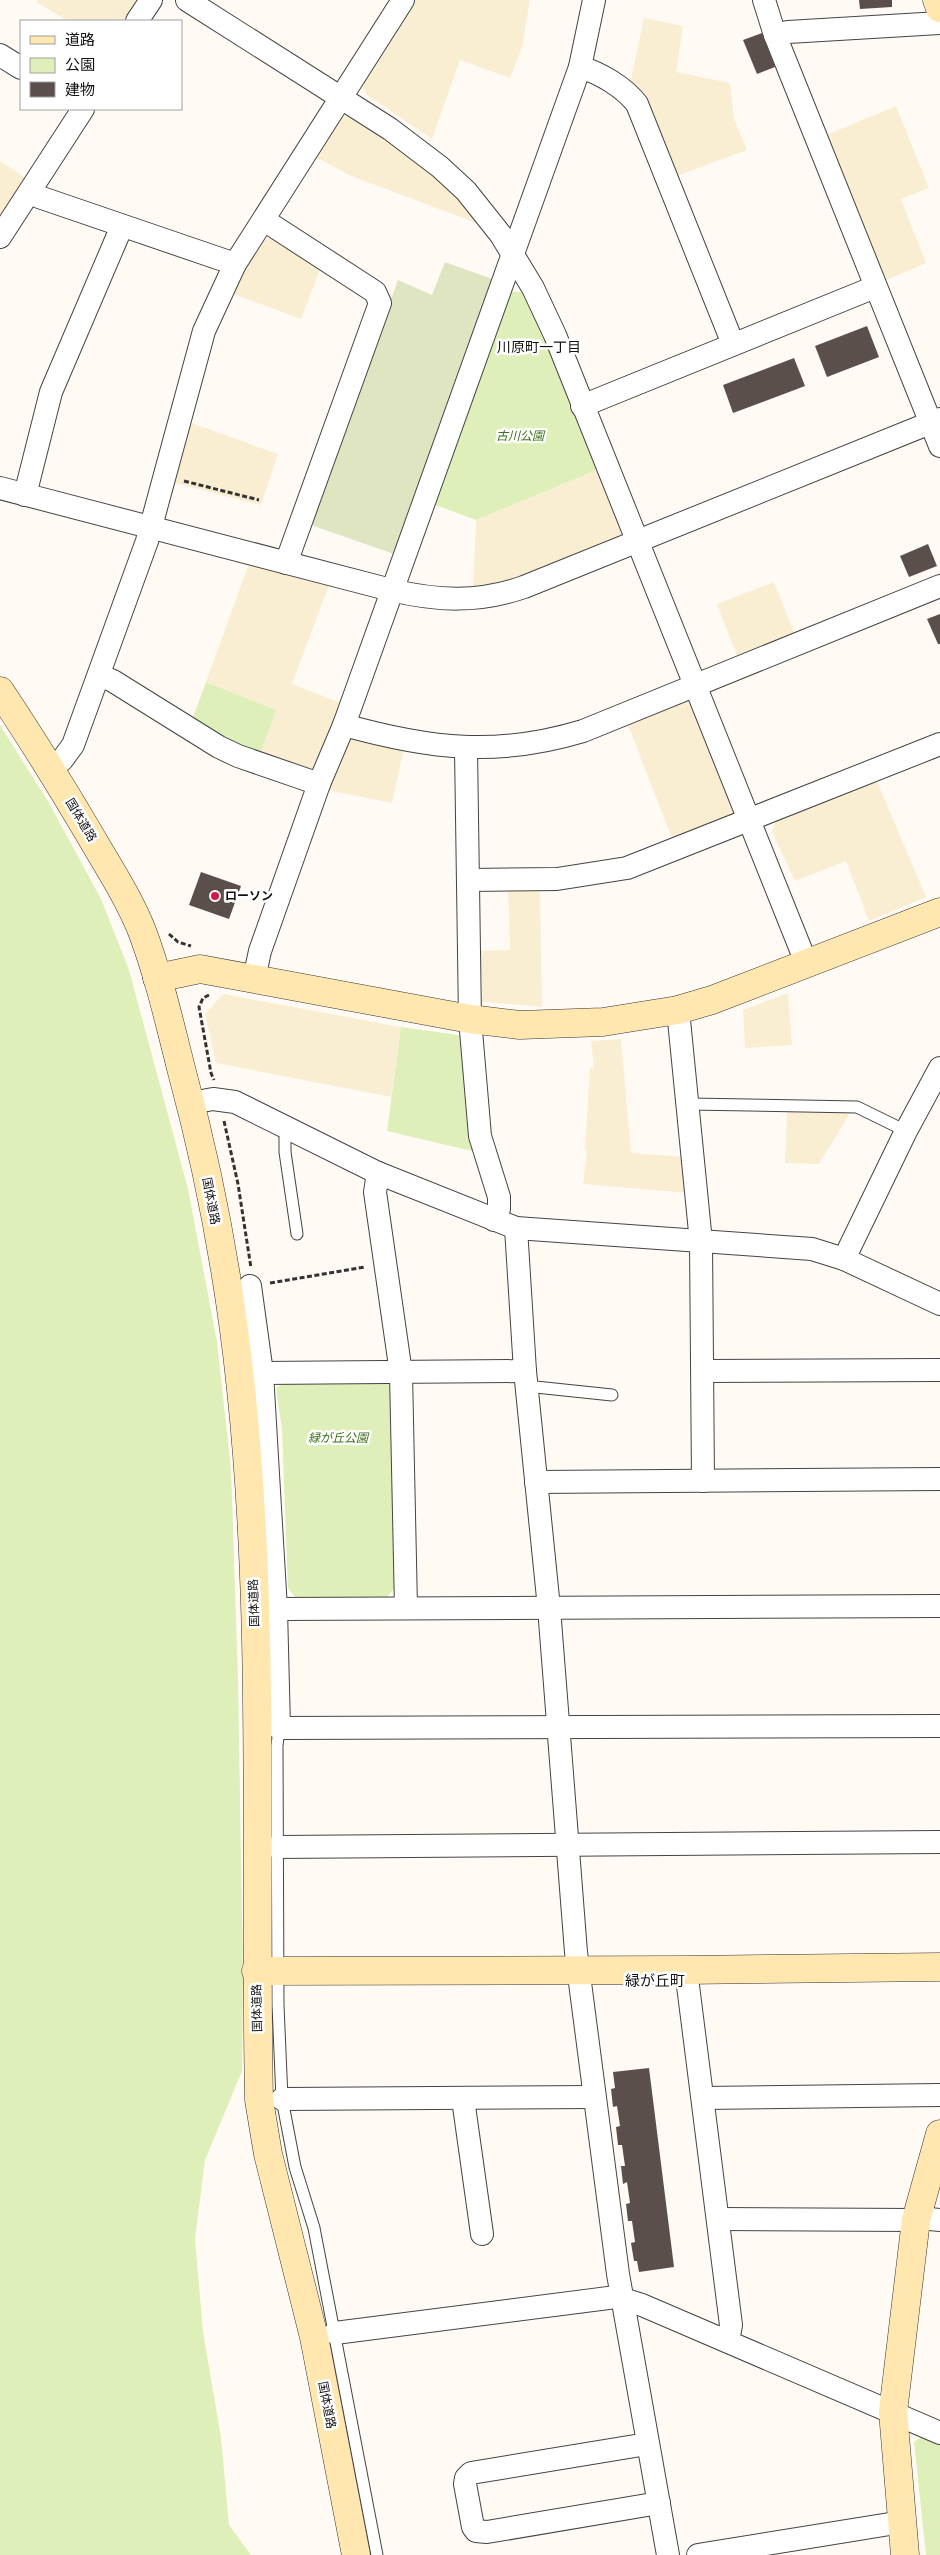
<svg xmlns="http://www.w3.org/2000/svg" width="940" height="2555" font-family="Lora,'Noto Sans JP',serif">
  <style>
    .farmland { fill: #f9eed1 }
    .green { fill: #dfefb9 }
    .cemetery { fill: #e0e5c1 }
    .building { fill: #5b4f4c }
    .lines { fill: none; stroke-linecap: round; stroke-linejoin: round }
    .lane-casing { stroke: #444; stroke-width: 13 }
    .street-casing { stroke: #444; stroke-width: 24 }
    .secondary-casing { stroke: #333; stroke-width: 29 }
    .path { stroke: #333; stroke-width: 3; stroke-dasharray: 5 2.5; stroke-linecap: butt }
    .lane { stroke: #fff; stroke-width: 11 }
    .street { stroke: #fff; stroke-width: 22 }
    .secondary { stroke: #ffe7af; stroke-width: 28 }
    .poi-dot { fill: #d01945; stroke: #fff; stroke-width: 2 }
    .labels { text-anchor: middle; stroke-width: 5; stroke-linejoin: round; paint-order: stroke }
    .park-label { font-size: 12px; font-style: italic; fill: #3c7019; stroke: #fff }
    .street-label { font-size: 12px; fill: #111; stroke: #fff }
    .poi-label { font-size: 12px; font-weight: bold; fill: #111; stroke: #fff; text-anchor: start }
    .neighbourhood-label { font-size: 14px; fill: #111; stroke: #fff }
    .quarter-label { font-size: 15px; fill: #111; stroke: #fff }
  </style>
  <rect width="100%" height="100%" fill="#fffbf4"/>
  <g class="farmland">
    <path d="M38 0H142L129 21H68L36 2Z"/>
    <path d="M413 0H530L522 47 510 78 460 60 432 139 367 95 361 83Z"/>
    <path d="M644 18 683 26 676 72 730 83 734 119 747 150 674 177 630 84Z"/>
    <path d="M896 106 929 188 901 199 926 263 882 282 824 136Z"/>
    <path d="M352 116 423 162 453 191 479 224 349 175 314 156 340 117Z"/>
    <path d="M0 161 29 180 0 219Z"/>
    <path d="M274 238 321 267 301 319 231 293 262 239Z"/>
    <path d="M186 421 278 454 261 505 171 482Z"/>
    <path d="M599 469 624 529 620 540 520 580 473 591 476 520Z"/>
    <path d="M250 561 330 582 292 684 341 703 319 765 308 771 260 754 276 710 206 682Z"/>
    <path d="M774 582 795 635 738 658 717 604Z"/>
    <path d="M679 700 694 704 736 809 731 820 673 841 627 722Z"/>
    <path d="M354 738 404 748 392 803 327 790 344 743Z"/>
    <path d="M876 779 926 897 869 921 846 861 795 881 772 832 777 818Z"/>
    <path d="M508 887H540L542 1007 477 1001V951L510 950Z"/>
    <path d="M788 993 792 1045 745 1048 743 1010Z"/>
    <path d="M223 994 401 1027 391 1097 216 1063 205 1014Z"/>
    <path d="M621 1039 631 1153 686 1157 689 1193 583 1184 587 1151 585 1149 590 1068 594 1067 591 1041Z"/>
    <path d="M787 1111 850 1113 819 1164 785 1163Z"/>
  </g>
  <g class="green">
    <path d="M507 292H526L599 469 476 520 430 503Z"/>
    <path d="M206 682 276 710 260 754 234 745 192 720Z"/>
    <path d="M0 725 49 803 101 899 129 970 188 1189 217 1342 231 1469 238 1678 243 1974 242 2071 205 2160 195 2239 203 2332 221 2437 229 2525 251 2555H0Z"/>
    <path d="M401 1027 458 1035 462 1040 476 1152 387 1131Z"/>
    <path d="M285 1382H385L393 1387 395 1588 387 1597H295L288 1588 282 1430 276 1388Z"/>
    <path d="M924 2435 940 2442V2555H926L914 2442Z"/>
  </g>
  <path class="cemetery" d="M445 262 495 280 394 554 308 524 398 280 432 295Z"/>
  <g class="building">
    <path d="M859 0H892V7L860 9Z"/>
    <path d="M762 33 775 67 757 74 743 40Z"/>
    <path d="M867 326 879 357 827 377 815 346Z"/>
    <path d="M794 358 805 386 733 413 723 385Z"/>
    <path d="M928 544 937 566 909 577 900 556Z"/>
    <path d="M940 614V644H938L927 619Z"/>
    <path d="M201 872 241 886 229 919 189 905Z"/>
    <path d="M649 2068 674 2267 639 2272 637 2261H634L631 2243 635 2242 632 2221H628L626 2204 630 2203 627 2182 623 2184 621 2166H625L622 2145H618L616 2127 620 2126 617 2106 613 2107 611 2089 615 2088 613 2072Z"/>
  </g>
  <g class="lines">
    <defs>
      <g id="lane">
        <path d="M689 1104 857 1107 906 1131"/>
        <path d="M290 1130 285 1138V1152L297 1234"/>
        <path d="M526 1386 612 1395"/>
        <path d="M279 1728 277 1746 278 2005 282 2099 295 2167 314 2228 377 2555"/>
      </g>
      <g id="street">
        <path d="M187 0 390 129 440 167 466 191 501 235 533 288 555 335 807 965"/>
        <path d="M764 0 775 35 940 446"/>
        <path d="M137 21 151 0"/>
        <path d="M775 35 788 32 940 23"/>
        <path d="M0 55 21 68"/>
        <path d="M580 67C600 73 624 87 637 104L733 344"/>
        <path d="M31 191 39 197 235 264"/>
        <path d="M264 220 375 292 380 303 286 563"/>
        <path d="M0 237 83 109"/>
        <path d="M582 406 875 287"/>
        <path d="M0 488 391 590C437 601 478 603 524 587L940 419"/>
        <path d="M25 495 51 392 122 226"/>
        <path d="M99 675 113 681 219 747 238 756 319 784"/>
        <path d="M344 725C430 749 497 757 583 731L940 586"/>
        <path d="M466 749 470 1019 480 1136 499 1197V1209L494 1220"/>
        <path d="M50 768 62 760 73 745 147 541 204 331 235 264 403 0"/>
        <path d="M468 880 557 879 627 868 940 744"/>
        <path d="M254 979 260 951 319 784 344 725 580 67 594 0"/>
        <path d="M678 1010 701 1242 703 1481"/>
        <path d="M191 1103 213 1099 235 1102 378 1173 516 1228 812 1249 844 1259 940 1304"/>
        <path d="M378 1173 375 1192 401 1373 406 1608"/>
        <path d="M516 1228 525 1371 549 1608 576 1952 618 2274 668 2555"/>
        <path d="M844 1259 906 1131 940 1068"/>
        <path d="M250 1286 262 1373 276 1609 279 1728 940 1726"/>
        <path d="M703 1371 940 1370"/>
        <path d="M262 1373 525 1371"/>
        <path d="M536 1482 940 1479"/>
        <path d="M276 1609 940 1606"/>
        <path d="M277 1847 940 1842"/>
        <path d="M686 1970 731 2325 728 2341"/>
        <path d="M703 2098 940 2095"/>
        <path d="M282 2099 594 2097"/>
        <path d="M463 2099 482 2234"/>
        <path d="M719 2219 916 2220"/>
        <path d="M930 2219 940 2220"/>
        <path d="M335 2333 616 2297 642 2305 940 2433"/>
        <path d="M647 2444 471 2473 466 2478 465 2484 473 2527 476 2531 487 2532 659 2503"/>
        <path d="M698 2555 902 2522"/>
      </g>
      <g id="secondary">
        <path d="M937 0 940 8"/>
        <path d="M0 691C34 742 66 794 97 847 113 874 130 901 142 931 159 976 170 1025 182 1072 210 1175 230 1283 241 1389 266 1625 254 1864 259 2100L268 2154 314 2337 356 2555"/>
        <path d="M157 978 200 969 470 1019 520 1025 603 1022 678 1010 712 1000 940 912"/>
        <path d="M256 1971 686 1970 940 1967"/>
        <path d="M905 2555 893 2412 916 2220 940 2134"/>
      </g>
    </defs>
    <use href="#lane" class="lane-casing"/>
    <use href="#street" class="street-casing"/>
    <use href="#secondary" class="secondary-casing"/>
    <g class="path">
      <path d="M184 481 259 500"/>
      <path d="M169 934 178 942 191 946"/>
      <path d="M209 995 203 998 199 1007 211 1073 214 1080"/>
      <path d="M224 1121 238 1184 251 1268"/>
      <path d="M270 1283 365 1267"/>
    </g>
    <use href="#lane" class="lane"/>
    <use href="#street" class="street"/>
    <use href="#secondary" class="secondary"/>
  </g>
  <circle class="poi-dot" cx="215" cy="896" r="5"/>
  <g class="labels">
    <g class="park-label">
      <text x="520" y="440">古川公園</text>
      <text x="338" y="1442">緑が丘公園</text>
    </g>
    <g class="street-label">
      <text transform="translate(81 820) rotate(59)" y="4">国体道路</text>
      <text transform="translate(211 1201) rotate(79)" y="4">国体道路</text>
      <text transform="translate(254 1603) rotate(-92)" y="4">国体道路</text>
      <text transform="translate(257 2008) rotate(-91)" y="4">国体道路</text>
      <text transform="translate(327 2405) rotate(79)" y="4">国体道路</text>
    </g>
    <g class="poi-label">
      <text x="225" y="900">ローソン</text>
    </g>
    <g class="neighbourhood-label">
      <text x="539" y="352">川原町一丁目</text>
    </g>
    <g class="quarter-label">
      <text x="655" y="1986">緑が丘町</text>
    </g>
  </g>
  <rect x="20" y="20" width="162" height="90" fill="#ffffff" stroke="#a0a0a0"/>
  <rect x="30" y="36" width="25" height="8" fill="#ffe7af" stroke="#a0a0a0"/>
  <text x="65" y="45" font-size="15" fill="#111111">道路</text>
  <rect x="30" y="58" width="25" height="15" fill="#dfefb9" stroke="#a0a0a0"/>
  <text x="65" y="70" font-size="15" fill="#111111">公園</text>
  <rect x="30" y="82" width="25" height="15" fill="#5b4f4c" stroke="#a0a0a0"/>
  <text x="65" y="95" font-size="15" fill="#111111">建物</text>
</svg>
